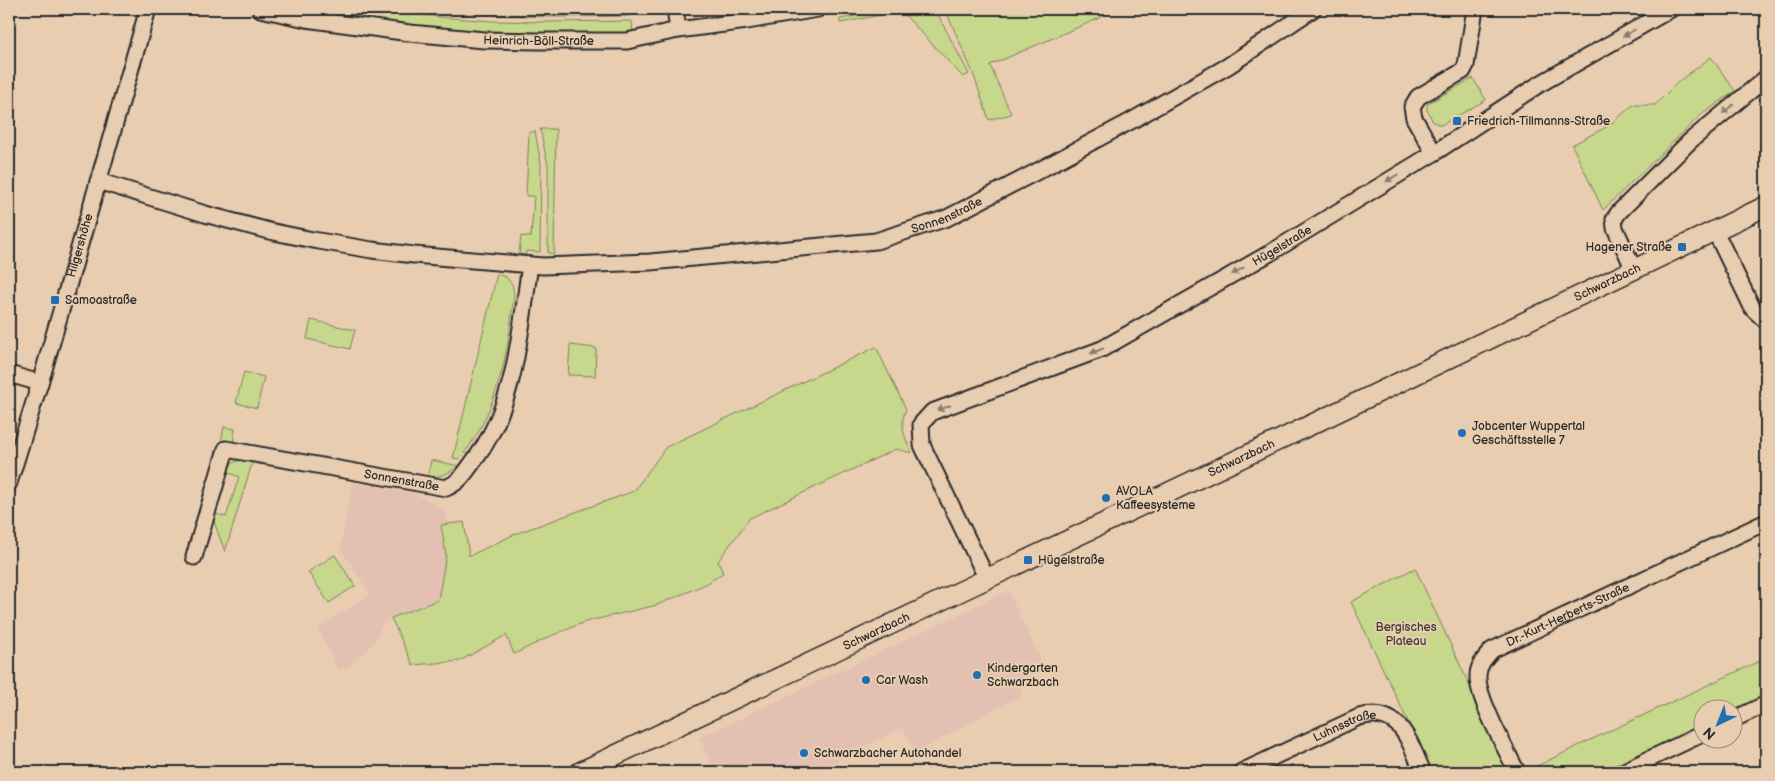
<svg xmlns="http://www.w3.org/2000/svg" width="1775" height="781" font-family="'Balsamiq Sans',sans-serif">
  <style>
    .built { fill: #e4c0b3 }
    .green { fill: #c7d78b; stroke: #79815b }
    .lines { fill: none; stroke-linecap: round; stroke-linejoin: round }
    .minor-casing { stroke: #2b2b2b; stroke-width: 19 }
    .tertiary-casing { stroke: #2b2b2b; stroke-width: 22 }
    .minor { stroke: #e9cdb0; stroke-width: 15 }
    .tertiary { stroke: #e9cdb0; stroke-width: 19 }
    .oneway { fill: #8a7c6e }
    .poi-dot { fill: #1f6fb2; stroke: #e9cdb0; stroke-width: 2 }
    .labels { text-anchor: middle; stroke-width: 4; stroke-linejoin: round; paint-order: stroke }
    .street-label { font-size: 12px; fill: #2b2b2b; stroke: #e9cdb0 }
    .poi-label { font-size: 12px; fill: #2b2b2b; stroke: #e9cdb0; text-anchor: start }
    .park-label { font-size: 12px; fill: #3b3c35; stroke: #e9cdb0 }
  </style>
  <rect width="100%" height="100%" fill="#e9cdb0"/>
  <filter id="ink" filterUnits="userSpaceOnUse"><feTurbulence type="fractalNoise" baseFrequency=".02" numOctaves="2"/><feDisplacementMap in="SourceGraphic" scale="10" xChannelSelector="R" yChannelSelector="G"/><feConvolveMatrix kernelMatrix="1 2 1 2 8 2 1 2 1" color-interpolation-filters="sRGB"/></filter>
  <g filter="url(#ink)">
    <g class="built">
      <path d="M353 482 417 494 444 509 449 524 442 525 446 555 438 600 386 619 372 645 348 667 338 670 318 628 370 594 340 548Z"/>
      <path d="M1008 591 1041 660 1020 690 1022 695 916 752 903 728 813 772H715L699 738Z"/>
    </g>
    <g class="green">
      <path d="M294 9H375L439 17 493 21 547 22 632 21 633 33C519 34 405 31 294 9Z"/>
      <path d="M427 9H649L628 16 556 17 495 15Z"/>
      <path d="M891 9H935L969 74 963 77 901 11 840 23V19Z"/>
      <path d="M945 9H1116L1095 20 990 65 1011 114 989 120 973 73Z"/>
      <path d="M1711 57 1735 91 1701 115 1603 210 1572 145 1608 126 1633 105H1655L1678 82Z"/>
      <path d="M1473 78 1486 100 1441 125 1433 122 1427 110V104Z"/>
      <path d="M540 129H556L554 254 548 253V165Z"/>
      <path d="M535 131 541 164 540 252 526 251V255L519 254 521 236 531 237 534 196H526L529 133Z"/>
      <path d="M497 274C504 276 511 279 513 288 515 295 513 303 512 311 508 359 492 423 459 459L453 458Z"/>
      <path d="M311 320 355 330 350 349 307 339Z"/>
      <path d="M570 345 596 348 595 376 568 375Z"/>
      <path d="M876 347 906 409C899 425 905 438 912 453L896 449 750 518 718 561 723 573 706 584 657 605 585 622 551 636 514 654 506 635 460 661 413 665 391 618 438 600 446 555 441 525 464 522 469 556 515 534 634 491 666 447Z"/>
      <path d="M244 372 264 377 257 408 236 403Z"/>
      <path d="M224 427 235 429 233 443 221 441Z"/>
      <path d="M240 460H253L225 552 212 516 213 513 226 517 239 477 225 471 232 463Z"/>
      <path d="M431 460 459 466C449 473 441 477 428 477Z"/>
      <path d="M335 555 355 586 329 603 308 572Z"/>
      <path d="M1415 568 1510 772H1432L1351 602Z"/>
      <path d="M1766 658V699L1733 715 1732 708H1702V729L1608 772H1531L1529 770 1588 741Z"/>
    </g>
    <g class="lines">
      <defs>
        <g id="minor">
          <path id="s1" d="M260 9 306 19 410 33 484 40 536 41H627L678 30 747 21 818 9"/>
          <path d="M675 9 678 30"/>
          <path d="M1434 153 1414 118 1412 107 1418 97 1463 71 1466 65 1475 9"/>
          <path id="s2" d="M98 181 205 214 269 231 313 240 372 250 414 255 543 266 650 262 876 241 947 218 1034 173 1131 121 1228 66 1313 9"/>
          <path d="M1715 231 1753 309 1766 321"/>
          <path d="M1634 270 1615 228 1614 219 1619 212 1690 141 1766 78"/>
          <path d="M9 374 40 383"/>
          <path id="s3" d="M9 483 43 373 148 9"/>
          <path id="s4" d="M194 557 226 449 446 488C460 482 464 474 473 462 516 407 520 332 530 265"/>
          <path id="s5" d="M987 579 922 445 921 424 932 412 1102 349 1270 253 1434 153 1538 85 1671 9"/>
          <path d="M1732 720 1766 704"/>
          <path id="s6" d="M1241 772 1359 717C1401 706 1409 742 1423 772"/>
          <path id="s7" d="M1517 772C1507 751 1477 698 1478 676 1478 665 1485 658 1492 650L1766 522"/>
          <path d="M1622 772 1702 734"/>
        </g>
        <g id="tertiary">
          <path id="s8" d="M580 772 1298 431 1766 206"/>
        </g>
      </defs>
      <use href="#minor" class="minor-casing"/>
      <use href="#tertiary" class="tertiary-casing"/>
      <use href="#minor" class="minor"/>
      <use href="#tertiary" class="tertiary"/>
    </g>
    <defs><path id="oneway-solid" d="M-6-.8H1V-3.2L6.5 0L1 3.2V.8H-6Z" transform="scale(1.25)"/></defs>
    <g class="oneway">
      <use href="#oneway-solid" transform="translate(1629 33) rotate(150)"/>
      <use href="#oneway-solid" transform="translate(1728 109) rotate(141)"/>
      <use href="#oneway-solid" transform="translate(1392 178) rotate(149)"/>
      <use href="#oneway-solid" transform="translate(1238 271) rotate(150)"/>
      <use href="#oneway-solid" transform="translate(1097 351) rotate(158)"/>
      <use href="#oneway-solid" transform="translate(944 408) rotate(160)"/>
    </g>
  </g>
  <g class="poi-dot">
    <rect x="1452" y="116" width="10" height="10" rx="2.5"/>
    <rect x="1677" y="242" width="10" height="10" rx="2.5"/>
    <rect x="50" y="295" width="10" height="10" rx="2.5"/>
    <circle cx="1462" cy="433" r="5"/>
    <circle cx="1106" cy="498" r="5"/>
    <rect x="1023" y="555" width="10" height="10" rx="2.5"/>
    <circle cx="977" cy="675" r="5"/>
    <circle cx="866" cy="680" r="5"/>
    <circle cx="804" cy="753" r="5"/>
  </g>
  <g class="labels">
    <g class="street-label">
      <text dy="4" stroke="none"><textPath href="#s1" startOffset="281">Heinrich-Böll-Straße</textPath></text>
      <text dy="4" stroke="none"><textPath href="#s2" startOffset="864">Sonnenstraße</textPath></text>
      <text dy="4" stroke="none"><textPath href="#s5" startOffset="575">Hügelstraße</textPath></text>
      <text dy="4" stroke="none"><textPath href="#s3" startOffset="248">Hilgershöhe</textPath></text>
      <text dy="4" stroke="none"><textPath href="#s8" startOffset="1138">Schwarzbach</textPath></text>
      <text dy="4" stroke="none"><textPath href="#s8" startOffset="732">Schwarzbach</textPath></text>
      <text dy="4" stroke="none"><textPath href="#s4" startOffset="291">Sonnenstraße</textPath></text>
      <text dy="4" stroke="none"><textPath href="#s7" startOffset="218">Dr.-Kurt-Herberts-Straße</textPath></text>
      <text dy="4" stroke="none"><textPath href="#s8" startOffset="328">Schwarzbach</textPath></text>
      <text dy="4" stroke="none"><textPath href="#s6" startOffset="114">Luhnsstraße</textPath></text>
    </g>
    <g class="poi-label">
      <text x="1467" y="125">Friedrich-Tillmanns-Straße</text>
      <text x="1672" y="251" text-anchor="end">Hagener Straße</text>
      <text x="65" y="304">Samoastraße</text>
      <text x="1472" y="430">Jobcenter Wuppertal<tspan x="1472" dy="14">Geschäftsstelle 7</tspan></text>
      <text x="1116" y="495">AVOLA<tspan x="1116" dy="14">Kaffeesysteme</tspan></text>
      <text x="1038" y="564">Hügelstraße</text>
      <text x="987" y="672">Kindergarten<tspan x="987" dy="14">Schwarzbach</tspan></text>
      <text x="876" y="684">Car Wash</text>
      <text x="814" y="757">Schwarzbacher Autohandel</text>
    </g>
    <g class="park-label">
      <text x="1406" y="631">Bergisches<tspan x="1406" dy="14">Plateau</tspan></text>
    </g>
  </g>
  <rect width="1775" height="781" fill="none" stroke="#e9cdb0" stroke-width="30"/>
  <rect x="15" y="15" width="1745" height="751" fill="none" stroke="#2b2b2b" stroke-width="2" filter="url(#ink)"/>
  <g transform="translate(1718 724) rotate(223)"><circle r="24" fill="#e9cdb0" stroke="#9d8c7b"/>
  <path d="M0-4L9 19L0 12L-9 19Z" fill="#1f6fb2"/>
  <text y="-8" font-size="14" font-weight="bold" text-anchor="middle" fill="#2b2b2b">N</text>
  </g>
</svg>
